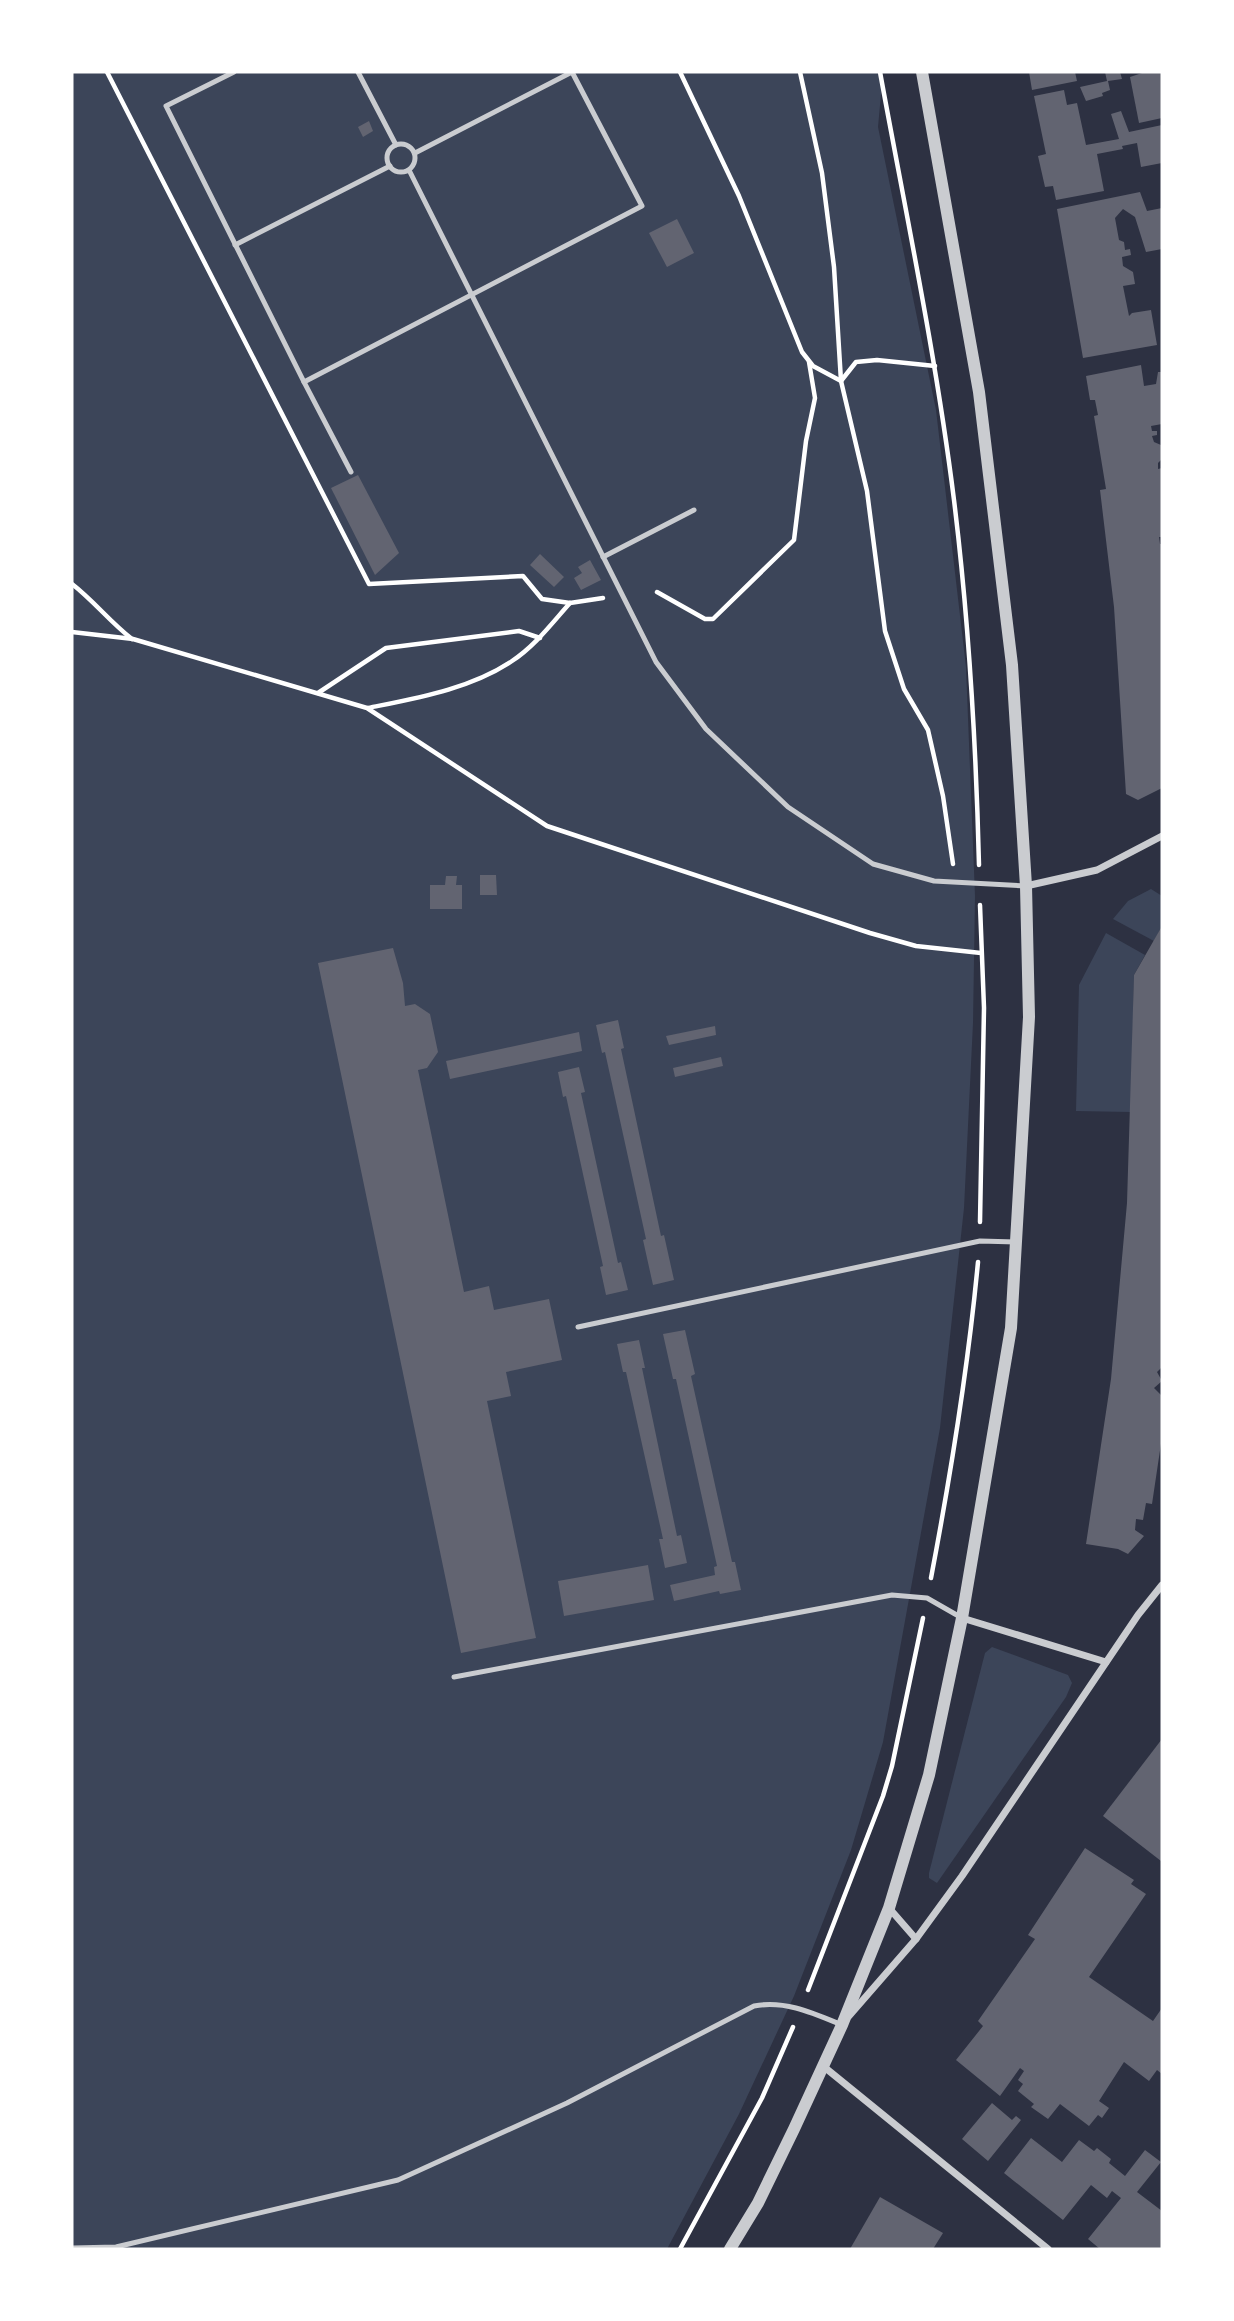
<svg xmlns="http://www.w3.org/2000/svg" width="1234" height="2321" font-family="Signika,sans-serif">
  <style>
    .green { fill: #3c4559 }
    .building { fill: #626471 }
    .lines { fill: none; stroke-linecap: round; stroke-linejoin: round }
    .path { stroke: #fff; stroke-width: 4.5 }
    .service { stroke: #caccd0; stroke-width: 5 }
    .minor { stroke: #caccd0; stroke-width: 7 }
    .tertiary { stroke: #caccd0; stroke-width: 12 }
  </style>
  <rect width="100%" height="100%" fill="#2d3142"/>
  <g class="green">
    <path d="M72 72H883L878 127 936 410 966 667 975 896 973 1023 964 1208 940 1428 883 1742 851 1850 794 1996 739 2114 667 2249H72Z"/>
    <path d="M1151 889 1162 896V926L1154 941 1113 919 1128 901Z"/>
    <path d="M1106 933 1145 955 1134 975 1131 1112 1076 1111 1079 985Z"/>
    <path d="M992 1647 1068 1675 1072 1683 1066 1697 937 1883 929 1878V1873L985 1653Z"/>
  </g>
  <g class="building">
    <path d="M1029 72H1075L1077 81 1032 90Z"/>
    <path d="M1105 72H1120L1122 79 1108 81 1110 90 1102 93 1103 96 1086 101 1080 87 1107 81Z"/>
    <path d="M1145 72H1162V118L1139 123 1130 77Z"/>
    <path d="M1064 90 1067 105 1077 103 1086 145 1119 139 1111 114 1121 111 1129 132 1162 125V163L1141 167 1137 143 1122 146 1123 149 1097 154 1104 191 1056 200 1053 186 1045 187 1038 156 1046 154 1034 96Z"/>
    <path d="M369 121 373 131 363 137 358 127Z"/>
    <path d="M1140 192 1147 211 1162 208V249L1146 252 1135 217 1123 209 1115 218 1119 240 1124 242 1125 250 1130 249 1131 255 1122 257 1123 266 1133 272 1135 284 1123 286 1129 316 1132 313 1151 310 1157 345 1083 358 1057 209Z"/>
    <path d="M677 219 694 253 667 267 649 233Z"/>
    <path d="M1141 365 1144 386 1156 384 1158 372H1162V424L1151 426 1152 431H1157V435L1152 436 1154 442 1161 445 1162 452V459L1158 463V469L1162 468V537H1159L1160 544H1162V788L1138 800 1126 794 1114 607 1100 490 1106 489 1094 416 1098 415 1095 400H1090L1086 376Z"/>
    <path d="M358 475 399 553 375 575 331 488Z"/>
    <path d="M540 554 564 577 554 587 530 565Z"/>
    <path d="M590 560 601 580 581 590 574 578 582 573 578 567Z"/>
    <path d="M480 875H496L497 895H480Z"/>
    <path d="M446 876H457L456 885H462V909H430V885H445Z"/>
    <path d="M1162 926V1367L1157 1372 1162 1381 1154 1388 1162 1396V1437L1152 1504 1146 1503 1143 1520 1136 1519 1135 1530 1144 1536 1128 1554 1118 1549 1086 1544 1111 1379 1127 1203 1134 975Z"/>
    <path d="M393 948 403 983 405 1006 415 1004 430 1014 438 1052 427 1068 418 1070 464 1292 489 1286 494 1310 549 1299 562 1360 506 1372 511 1396 487 1401 536 1638 461 1653 318 963Z"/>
    <path d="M618 1020 624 1048 621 1049 661 1236 664 1235 674 1280 653 1285 643 1240 646 1239 605 1052 602 1053 596 1025Z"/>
    <path d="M715 1026 716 1035 669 1045 666 1036Z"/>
    <path d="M579 1032 582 1051 450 1079 446 1061Z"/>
    <path d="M721 1057 723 1066 675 1077 673 1068Z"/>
    <path d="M579 1067 585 1092 581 1093 618 1263 621 1262 628 1290 606 1295 600 1267 603 1266 566 1096 563 1097 558 1072Z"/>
    <path d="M685 1330 695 1374 691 1376 732 1562H735L741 1590 720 1594 719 1591 674 1601 670 1585 715 1575 714 1567 717 1566 676 1379H673L663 1334Z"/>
    <path d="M639 1340 645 1368H642L677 1536 681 1535 687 1563 665 1568 659 1539H663L626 1372H623L617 1344Z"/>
    <path d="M648 1565 654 1600 564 1616 558 1581Z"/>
    <path d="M1162 1739V1859L1161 1861 1103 1816Z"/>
    <path d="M1085 1848 1134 1880 1131 1884 1146 1894 1089 1977 1153 2021 1162 2008V2074L1157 2070 1149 2081 1124 2062 1099 2101 1109 2108 1102 2118 1098 2115 1089 2126 1060 2104 1048 2119 1031 2107 1034 2104 1018 2091 1023 2084 1018 2080 1024 2071 1020 2068 1000 2096 956 2060 983 2026 978 2021 1035 1939 1028 1935Z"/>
    <path d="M992 2103 1012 2120 1016 2116 1021 2120 988 2161 962 2139Z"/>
    <path d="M1031 2138 1062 2162 1079 2140 1094 2151 1097 2148 1111 2159 1109 2163 1125 2176 1145 2150 1161 2162 1137 2192 1162 2211V2249H1100L1088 2239 1121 2198 1112 2191 1107 2198 1091 2185 1063 2220 1004 2173Z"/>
    <path d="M880 2197 943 2233 933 2249H850Z"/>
  </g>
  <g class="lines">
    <g class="path">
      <path d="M107 72 369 584 523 576 542 599 570 603 603 598"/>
      <path d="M680 72 739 196 802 352 813 366 841 381 856 362 877 360 935 366"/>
      <path d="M800 72 822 173 834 267 841 381 867 491 885 631 904 689 928 730 943 796 953 864"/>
      <path d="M880 72C906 214 936 356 954 500 969 622 976 743 979 865"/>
      <path d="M72 584C94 601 110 622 132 639"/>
      <path d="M657 592 705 619H713L794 540 806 441 815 398 809 362"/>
      <path d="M72 632 133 639 367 708 547 826 870 933 916 946 981 953"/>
      <path d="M318 693 386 648 519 631 540 638"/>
      <path d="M368 708C417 698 470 689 512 661 535 646 552 623 570 603"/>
      <path d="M980 905 984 1008 980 1222"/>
      <path d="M931 1578C951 1473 968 1368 978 1262"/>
      <path d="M808 1990 883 1796 892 1766 923 1618"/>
      <path d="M680 2249 762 2098 793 2027"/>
    </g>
    <g class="service">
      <path d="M234 72 166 106 304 382 351 472"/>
      <path d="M358 72 396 145"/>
      <circle cx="401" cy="158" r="14"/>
      <path d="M415 153 572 72"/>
      <path d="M409 170 656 662 706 729 788 807 873 864 934 881 1026 886"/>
      <path d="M235 245 390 166"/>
      <path d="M304 382 642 206 572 72"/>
      <path d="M603 557 694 510"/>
      <path d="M578 1327 980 1241 1016 1242"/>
      <path d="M454 1677 892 1595 927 1598 962 1618"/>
      <path d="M72 2248 116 2247 398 2180 567 2103 754 2006C785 2000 813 2013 842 2025"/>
    </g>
    <g class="minor">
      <path d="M1026 886 1097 870 1162 836"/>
      <path d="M962 1618 1106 1662"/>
      <path d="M889 1908 916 1939"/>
      <path d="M849 2016 916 1939 962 1876 1138 1615 1162 1585"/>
      <path d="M823 2066 1048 2249"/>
    </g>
    <path class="tertiary" d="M730 2249 758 2203 794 2129 842 2025 889 1908 929 1775 962 1618 1011 1328 1029 1017 1026 886 1012 665 979 392 922 72"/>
  </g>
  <rect width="1234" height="2321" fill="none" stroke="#ffffff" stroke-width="147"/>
</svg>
